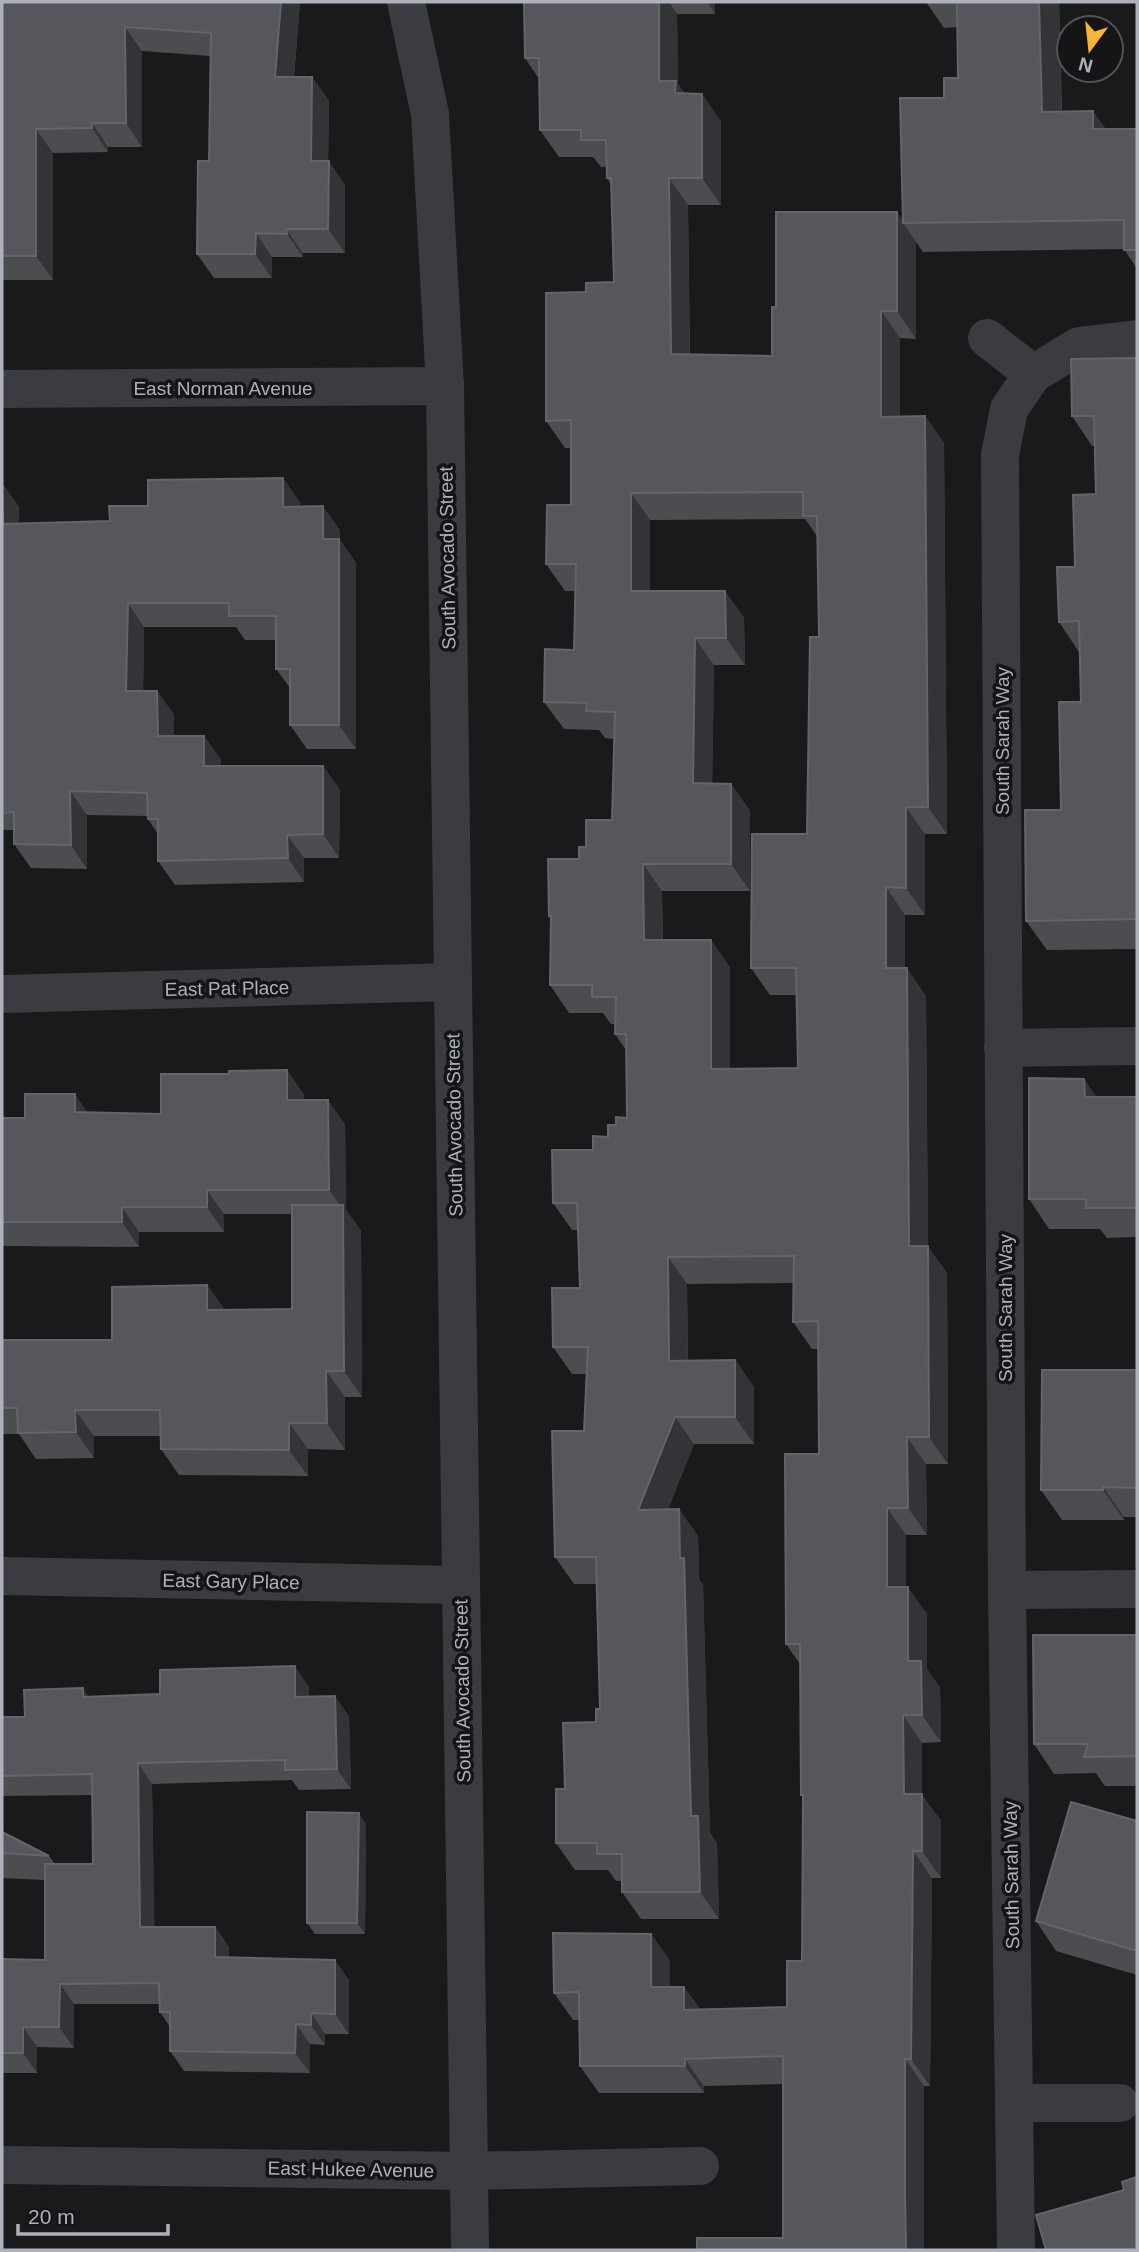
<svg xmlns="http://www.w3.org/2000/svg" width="1139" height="2252" font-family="Arial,sans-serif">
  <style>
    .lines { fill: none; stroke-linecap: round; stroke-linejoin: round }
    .minor { stroke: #3b3c41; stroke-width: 38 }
    .wall { fill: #4b4d51; fill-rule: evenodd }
    .shaded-wall { fill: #333437 }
    .building { fill: #56575d; stroke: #63656c; stroke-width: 2; fill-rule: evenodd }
    .labels { text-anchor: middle; stroke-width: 7; stroke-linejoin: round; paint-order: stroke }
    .street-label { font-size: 19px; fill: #acb1bc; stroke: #151517 }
  </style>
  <rect width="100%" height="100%" fill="#1a1a1c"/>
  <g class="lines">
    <g class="minor">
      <path d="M406 2 430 114 445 386 470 2250"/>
      <path d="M987 338 1033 374"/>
      <path d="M2 389 445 386"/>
      <path d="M2 994 452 982"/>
      <path d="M1003 1048 1137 1046"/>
      <path d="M2 1576 460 1585"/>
      <path d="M1007 1590 1137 1589"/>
      <path d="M1015 2103H1120"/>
      <path d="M2 2165 468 2171 700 2166"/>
      <path d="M1016 2250 1007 1590 1000 455 1009 409 1033 374 1079 346 1137 339"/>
    </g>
  </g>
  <g class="wall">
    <path d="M2 2H300L294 77H312L329 101 328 161 345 185V253H303V257H272V278H214L197 254 209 161 210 56 142 51V147H108V152L53 153V280H2Z"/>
    <path d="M524 2H715V14H677L678 84 685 94 721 121V205H688L690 355 772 356 776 307 903 220 944 98 958 78V27L944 28 926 2H1059L1062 111H1093L1105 129H1137V269L1124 249 923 252 916 242V339L900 338V416H925L944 443 947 834H925V915H905V968L926 996 928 1247 947 1273 948 1464H926L927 1535H906V1587L927 1614V1669L940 1688 941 1742 922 1743V1795L941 1821V1878H932L930 2086H924V2223L783 2238V2084L704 2086V2093H599L580 2066V2020H573L554 1993 651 1934 670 1961V1987H684L700 2009 787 2007 802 1961 803 1798 801 1795 800 1664 786 1644 819 1454V1349H812L793 1322V1283L687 1284 688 1361 735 1360 754 1387V1444H694L668 1509H679L698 1536 699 1579 703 1585 710 1833 717 1843 719 1919H641L622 1892V1881H616L608 1870H575L556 1843 565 1789 596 1722 600 1709 596 1584H574L555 1557 584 1431 586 1374H572L553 1347 580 1288 578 1230H572L553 1203 593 1150 608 1137 616 1125 627 1118 626 1050 615 1034V1024H611L603 1013H569L550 985 551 919 549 916 586 847 612 820 614 739 605 738 599 730 564 729 544 702 574 650 575 591H565L546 564 571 505V448H565L546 421 586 292 614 282 611 185 607 178V167H601L593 157H559L540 130 539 79 525 58ZM805 519 817 536 819 637 807 834 751 968 770 995H797L798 1068H730V967L663 940 662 891H750V811L731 784 712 783 714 665H745L744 618 725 591H650V520Z"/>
    <path d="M1137 358V949L1047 950 1026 921 1061 810 1081 702 1079 652 1059 622 1096 494 1095 445 1092 446 1072 416Z"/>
    <path d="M2 483 19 507V523L110 521 148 506 300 502V507L340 530V540L356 563V749H307L290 725V688L276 669V640H245L236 627H144L143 691H157L174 715V736H204L221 760V766H323L340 790 339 858H304V882L175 885 158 861V834L148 819V816L87 815V869L31 868 14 844V830H2Z"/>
    <path d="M287 1070 304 1095V1100L345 1124 346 1210 361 1231 362 1397H345V1450L308 1449V1476L179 1475 161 1449V1436H94V1458L36 1459 19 1434H2V1340H112L207 1285 224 1309H292V1214H224V1232H139V1247L2 1246V1118H25L88 1113 161 1114 229 1074Z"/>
    <path d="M1084 1079 1096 1097H1137V1237L1107 1238 1100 1229H1049L1029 1199Z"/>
    <path d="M1137 1370V1517H1124V1520H1062L1041 1490Z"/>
    <path d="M1137 1635V1786H1105L1096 1773 1054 1774 1034 1744Z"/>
    <path d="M309 1687V1697L349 1716 351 1789 299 1790 292 1780 152 1784 154 1927H215L229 1947V1958L349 1980V2034H325V2045L310 2044V2073L184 2071 170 2051V2027L160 2012V2004H74V2048L37 2047V2073H2V1959L45 1960V1880L2 1878V1832L49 1856 55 1864H93L92 1795 2 1796V1717H25L89 1697Z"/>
    <path d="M1137 1821V1975L1056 1951 1036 1921Z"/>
    <path d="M366 1824 365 1934H315L307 1923Z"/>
  </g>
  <g class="shaded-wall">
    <path d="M281 2H300L292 100 275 77Z"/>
    <path d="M659 2H669L677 14 678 84 695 108 659 81Z"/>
    <path d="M707 2H715V14Z"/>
    <path d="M1039 2H1059L1062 141 1042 112Z"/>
    <path d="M125 27 142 51V147L126 123Z"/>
    <path d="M312 77 329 101 328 185 311 161Z"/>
    <path d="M702 94 721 121V205L702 178Z"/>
    <path d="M1093 111 1114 140 1093 129Z"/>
    <path d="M92 123 108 147V152L92 128Z"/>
    <path d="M36 129 53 153V280L36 256Z"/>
    <path d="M329 161 345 185V253L328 229Z"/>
    <path d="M669 178 688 205 690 382 671 354Z"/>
    <path d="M897 212 905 223H903L916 242V339L897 311Z"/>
    <path d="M286 229 303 253V257L287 234Z"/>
    <path d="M256 233 272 257V278L255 254Z"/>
    <path d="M881 311 900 338V444L881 417Z"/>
    <path d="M925 416 944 443 947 834 928 807Z"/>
    <path d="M283 478 300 502 299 531 283 507Z"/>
    <path d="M2 483 19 507 20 548 3 524Z"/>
    <path d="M631 493 650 520V618L631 591Z"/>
    <path d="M323 506 340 530V540L356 563V749L339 725 323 539Z"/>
    <path d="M725 591 744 618 745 665 726 638Z"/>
    <path d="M128 603 144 627 143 715 126 691Z"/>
    <path d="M695 638 714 665 712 810 693 783Z"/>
    <path d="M157 691 174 715V760L158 736Z"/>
    <path d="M204 736 221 760V790L204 766Z"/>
    <path d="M323 766 340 790 339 858 323 834Z"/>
    <path d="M731 784 750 811V891L731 864Z"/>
    <path d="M70 791 87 815V869L71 845Z"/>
    <path d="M906 807 925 834V915L906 888Z"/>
    <path d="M287 835 304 858V882L288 858Z"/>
    <path d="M643 864 662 891 663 967 644 940Z"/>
    <path d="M886 887 905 915V995L886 968Z"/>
    <path d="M711 940 730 967V1096L711 1069Z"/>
    <path d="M907 968 926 996 928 1247 947 1273 948 1464 929 1437 909 1246Z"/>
    <path d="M287 1070 304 1095V1124L287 1100Z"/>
    <path d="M1084 1079 1105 1109 1085 1097Z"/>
    <path d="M75 1094 92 1119 75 1112Z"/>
    <path d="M328 1100 345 1124 346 1210 361 1231 362 1397 344 1371 343 1209 329 1190Z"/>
    <path d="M207 1190 224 1214V1232L207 1207Z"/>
    <path d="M122 1207 139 1232V1247L122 1222Z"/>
    <path d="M668 1257 687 1284 688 1388 669 1361Z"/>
    <path d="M207 1285 225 1311 207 1310Z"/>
    <path d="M735 1360 754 1387V1444L735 1417Z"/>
    <path d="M326 1371 345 1397V1450L327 1423Z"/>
    <path d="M75 1410 94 1436V1458L76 1432Z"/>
    <path d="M675 1417 694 1444 657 1537 638 1510Z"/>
    <path d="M289 1423 308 1449V1476L289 1450Z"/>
    <path d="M907 1437 926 1464 927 1535 908 1508Z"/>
    <path d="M1103 1487 1124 1517V1520L1103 1490Z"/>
    <path d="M887 1508 906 1535V1615L887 1587Z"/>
    <path d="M679 1509 698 1536 699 1579 703 1585 710 1833 717 1843 719 1919 700 1892 691 1816 680 1558Z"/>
    <path d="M908 1587 927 1614V1669L940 1688 941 1742 922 1715 908 1661Z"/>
    <path d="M295 1666 309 1687 310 1717 295 1697Z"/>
    <path d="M83 1688 97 1709 83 1697Z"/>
    <path d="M335 1696 349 1716 351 1789 337 1769Z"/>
    <path d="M903 1715 922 1743V1795L941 1821V1878L922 1851 904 1794Z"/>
    <path d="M138 1763 152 1784 155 1947 140 1927Z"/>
    <path d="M359 1813 366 1824 365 1934 357 1923Z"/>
    <path d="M913 1851 932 1878 930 2086 911 2059Z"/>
    <path d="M215 1927 229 1947V1978L215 1957Z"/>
    <path d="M651 1934 670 1961V2014L651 1987Z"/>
    <path d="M335 1960 349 1980V2034L335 2014Z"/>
    <path d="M60 1984 74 2004V2048L59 2027Z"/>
    <path d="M684 1987 703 2014 684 2010Z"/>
    <path d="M311 2013 325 2034V2045L311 2025Z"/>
    <path d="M296 2024 310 2044V2073L295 2053Z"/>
    <path d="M23 2027 37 2047V2073L23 2053Z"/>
    <path d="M685 2059 704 2086V2093L685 2066Z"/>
    <path d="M905 2059 924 2086V2250H906L905 2196Z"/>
  </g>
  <g class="building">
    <path d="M2 2H281L275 77H312L311 161H329L328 229H286L287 234 256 233 255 254H197L198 161H209L211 33 125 27 126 123H92V128L36 129V256H2Z"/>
    <path d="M524 2H659V81H676L675 93 702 94V178H669L671 354 772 356V307H776V212H897V311H881V417L925 416 928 807H906V888L886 887V968H907L909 1246H928L929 1437H907L908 1508H887V1587H908V1661H921L922 1715H903L904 1794H922V1851H913L911 2059H905V2196L906 2250H697V2238H783V2056L685 2059V2066H580L579 1992 554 1993 553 1933 651 1934V1987H684V2010L787 2007V1961H802L803 1795H801L800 1644H786L785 1454H819L818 1321 793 1322 794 1256 668 1257 669 1361 735 1360V1417H675L638 1510 679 1509 680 1558H684L691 1816H698L700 1892H622V1854H597V1843H556V1789H565L563 1723 596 1722V1709H600L596 1557H555L552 1431H584L588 1347H553L552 1288H580L577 1203H553L552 1150H593V1136L608 1137V1125H616V1117L627 1118 626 1034H615L616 997H592V985H550L551 916H549L548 859H579V847H586V820H612L615 712 586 711 587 703 544 702 545 649 574 650 576 564H546L547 505H571V420L546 421V293L586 292V283L614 282 611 178H607L606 140H581V130H540L539 58H525ZM803 492V516H817L819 637H810L807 834H752L751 968H796L798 1068 711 1069V940H644L643 864H731V784L693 783 695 638H726L725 591H631V493Z"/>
    <path d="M957 2H1039L1042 112 1093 111V129H1137V250H1124V220L903 223 900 98H944V78H958Z"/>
    <path d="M1137 358V919L1026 921 1025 810H1061L1059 702H1081L1079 621 1059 622 1057 567H1075L1073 495 1096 494 1094 416H1072L1071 359Z"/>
    <path d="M283 478V507L323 506V539H339V725H290V669H276V616H229V603H128L126 691H157L158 736H204V766H323V834L287 835 288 858 158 861V819H148L147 793 70 791 71 845 14 844V812L2 813V483L3 524 110 521 109 506H148V480Z"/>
    <path d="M287 1070V1100H328L329 1190H207V1207H122V1222H2V1118H25V1094H75V1112L161 1114V1074H229V1071Z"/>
    <path d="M1029 1078 1084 1079 1085 1097H1137V1208H1086V1199H1029Z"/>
    <path d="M292 1205H343L344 1371H326L327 1423H289V1450L161 1449 160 1410H75L76 1432 18 1433 17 1408H2V1340H112V1287L207 1285V1310L292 1309Z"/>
    <path d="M1042 1370H1137V1488L1103 1487V1490H1041Z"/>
    <path d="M1033 1635H1137V1756L1084 1757 1088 1744H1034Z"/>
    <path d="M295 1666V1697L335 1696 337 1769 285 1770V1760L138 1763 140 1927H215V1957L335 1960V2014L311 2013V2025L296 2024 295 2053 170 2051V2012H160L159 1983 60 1984 59 2027H23V2053H2V1959L45 1960V1864H93L92 1774 2 1776V1717H25L24 1690 83 1688V1697L160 1694V1670Z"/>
    <path d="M1071 1802 1137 1821V1951L1036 1921Z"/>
    <path d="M307 1812 359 1813 357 1923H307Z"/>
    <path d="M2 1832 49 1856 2 1853Z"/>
    <path d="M1137 2177V2250H1046L1036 2215 1124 2190 1122 2182Z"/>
  </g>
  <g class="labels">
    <g class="street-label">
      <text x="223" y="395">East Norman Avenue</text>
      <text transform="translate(447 558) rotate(-91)" y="7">South Avocado Street</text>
      <text transform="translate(1002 741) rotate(-90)" y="7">South Sarah Way</text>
      <text transform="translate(227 988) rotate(-1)" y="7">East Pat Place</text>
      <text transform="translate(454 1125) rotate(-91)" y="7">South Avocado Street</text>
      <text transform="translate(1005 1308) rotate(-90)" y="7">South Sarah Way</text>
      <text transform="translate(231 1581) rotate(1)" y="7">East Gary Place</text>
      <text transform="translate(462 1691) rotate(-91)" y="7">South Avocado Street</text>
      <text transform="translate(1011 1875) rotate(-91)" y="7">South Sarah Way</text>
      <text transform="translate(351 2169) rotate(1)" y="7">East Hukee Avenue</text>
    </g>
  </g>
  <rect width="1139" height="2252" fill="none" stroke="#acb1bc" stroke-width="7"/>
  <g transform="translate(1090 49) rotate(195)"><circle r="33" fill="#151517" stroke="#515359" stroke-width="2"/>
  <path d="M0-5L12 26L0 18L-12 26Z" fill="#f9b335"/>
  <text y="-10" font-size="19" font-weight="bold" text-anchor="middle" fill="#acb1bc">N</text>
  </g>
  <path d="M18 2224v10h150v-10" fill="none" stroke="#acb1bc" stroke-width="3.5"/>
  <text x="28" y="2224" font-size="21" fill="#acb1bc" stroke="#151517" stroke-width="5" paint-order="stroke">20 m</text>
</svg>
